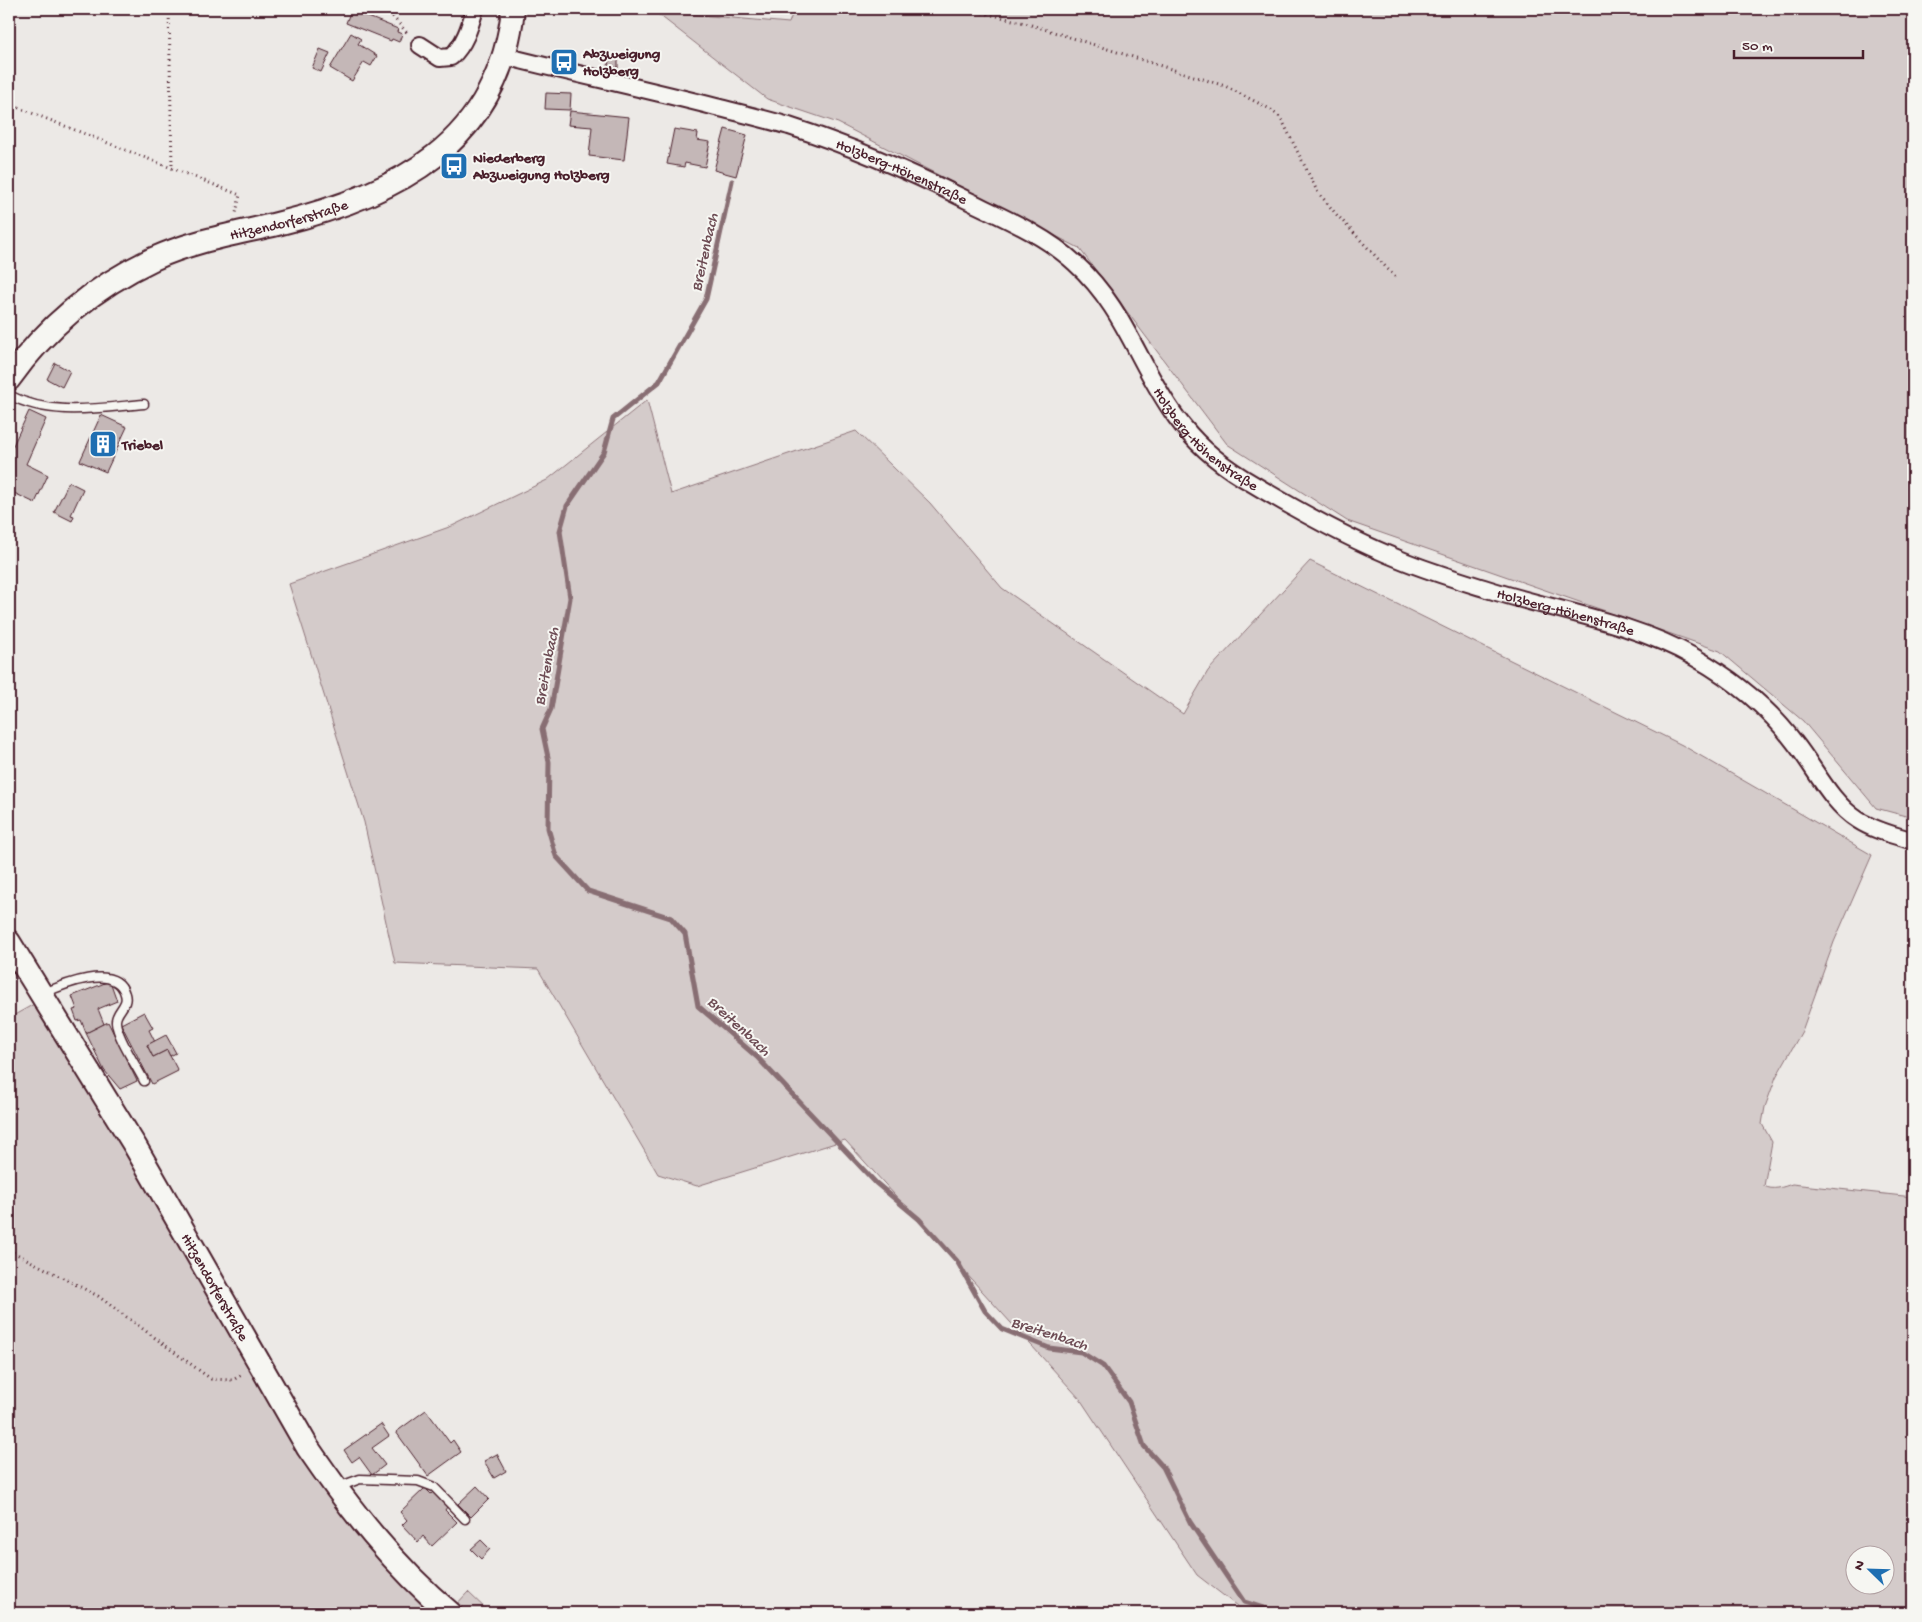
<svg xmlns="http://www.w3.org/2000/svg" width="1922" height="1622" font-family="'Gochi Hand',sans-serif">
  <style>
    .green { fill: #d4cbca; stroke: #8f757a; fill-rule: evenodd }
    .lines { fill: none; stroke-linecap: round; stroke-linejoin: round }
    .stream { stroke: #886e73; stroke-width: 5 }
    .building { fill: #c4b7b7; stroke: #4a1f2b }
    .service-casing { stroke: #4a1f2b; stroke-width: 11 }
    .minor-casing { stroke: #4a1f2b; stroke-width: 20 }
    .secondary-casing { stroke: #4a1f2b; stroke-width: 26 }
    .path { stroke: #4a1f2b; stroke-width: 3; stroke-dasharray: 1 4; stroke-linecap: butt }
    .service { stroke: #f6f6f2; stroke-width: 8 }
    .minor { stroke: #f6f6f2; stroke-width: 16 }
    .secondary { stroke: #f6f6f2; stroke-width: 22 }
    .labels { text-anchor: middle; stroke-width: 4; stroke-linejoin: round; paint-order: stroke }
    .poi-label { font-size: 15px; font-weight: bold; fill: #4a1f2b; stroke: #f6f6f2; text-anchor: start }
    .street-label { font-size: 15px; fill: #4a1f2b; stroke: #f6f6f2 }
    .water-label { font-size: 16px; font-style: italic; fill: #6e4d55; stroke: #f6f6f2 }
  </style>
  <rect width="100%" height="100%" fill="#ece9e6"/>
  <filter id="ink" filterUnits="userSpaceOnUse"><feTurbulence type="fractalNoise" baseFrequency=".02" numOctaves="2"/><feDisplacementMap in="SourceGraphic" scale="10" xChannelSelector="R" yChannelSelector="G"/><feConvolveMatrix kernelMatrix="1 2 1 2 8 2 1 2 1" color-interpolation-filters="sRGB"/></filter>
  <g filter="url(#ink)">
    <g class="green">
      <path d="M794 9H1913V818L1876 808 1803 721 1720 651 1347 521 1227 444 1079 248 838 123 767 99 654 11 789 23Z"/>
      <path d="M647 400 671 494 856 431 930 503 1002 588 1183 714 1208 671 1310 561 1682 745 1872 855 1834 942 1802 1031 1776 1077 1765 1107 1762 1124 1772 1142 1764 1186C1773 1191 1783 1187 1792 1184L1913 1197V1613H1694L1674 1607 1665 1613H1246L1197 1575 1080 1399 845 1140 697 1186 658 1174 538 969 395 963 364 822 289 584 452 526 547 480ZM1884 1554V1584H1854V1554Z"/>
      <path d="M36 1003 79 1073 284 1423 437 1613H9V1018Z"/>
      <path d="M468 1592 490 1613H460L453 1608Z"/>
    </g>
    <g class="lines">
      <path class="stream" d="M732 181 706 299 659 382 613 419 604 452 567 506 560 531 570 598 551 709 542 729 549 762 548 828 556 856 588 891 671 918 685 934 698 1006 757 1057 876 1183 919 1219 957 1261 985 1311 1002 1329 1049 1348 1081 1352 1103 1366 1129 1402 1144 1446 1163 1467 1190 1522 1244 1602 1279 1613"/>
    </g>
    <g class="building">
      <path d="M351 10 398 29 397 32 402 34 399 42 392 39 391 41 346 23Z"/>
      <path d="M351 33 361 39 358 44 377 56 371 66 364 62 352 81 330 68Z"/>
      <path d="M320 49 330 53 321 72 312 68Z"/>
      <path d="M609 58 618 59V68L608 67Z"/>
      <path d="M546 93 571 94 570 110 545 109Z"/>
      <path d="M570 111 629 117 624 160 589 156 592 127 568 125Z"/>
      <path d="M674 129 698 133 697 140 710 142 705 167 685 163 684 167 667 164Z"/>
      <path d="M725 129 747 135 736 176 714 170Z"/>
      <path d="M55 363 70 371 62 387 47 379Z"/>
      <path d="M29 411 46 419 26 464 48 475 35 503 12 492 13 489 9 487V454Z"/>
      <path d="M101 415 127 427 106 472 80 461Z"/>
      <path d="M69 482 83 489 71 515 74 516 72 521 54 512Z"/>
      <path d="M110 981 117 1001 98 1009 104 1024 86 1033 81 1020 77 1021 73 1010 77 1009 72 996Z"/>
      <path d="M144 1012 153 1028 149 1030 155 1042 147 1045 153 1057 167 1050 178 1071 152 1084 121 1024Z"/>
      <path d="M108 1022 137 1081 120 1089 104 1070 86 1033Z"/>
      <path d="M166 1035 176 1053 170 1056 167 1050 153 1057 147 1045Z"/>
      <path d="M426 1410 450 1443 453 1440 461 1452 428 1476 396 1432Z"/>
      <path d="M381 1424 389 1436 372 1448 385 1465 372 1475 359 1457 352 1462 344 1450Z"/>
      <path d="M497 1454 506 1471 494 1478 484 1461Z"/>
      <path d="M477 1486 489 1499 471 1517 458 1504Z"/>
      <path d="M425 1488 431 1494 433 1492 447 1507 445 1510 457 1522 432 1546 423 1536 418 1542 402 1525 407 1520 400 1512Z"/>
      <path d="M481 1540 490 1549 481 1559 471 1549Z"/>
    </g>
    <g class="lines">
      <defs>
        <g id="service">
          <path d="M9 395C51 417 98 408 144 404"/>
          <path d="M42 994C62 985 116 962 125 994 129 1006 115 1011 116 1022 117 1037 137 1067 144 1081"/>
          <path d="M338 1487 360 1479 418 1481 434 1487 465 1519"/>
        </g>
        <g id="minor">
          <path d="M420 45 440 58 451 57C465 44 470 26 475 9"/>
          <path id="s1" d="M504 56C575 74 646 89 716 107 740 113 765 119 789 126 851 146 909 171 967 200 1004 218 1045 235 1075 263 1125 308 1138 365 1176 417 1194 442 1217 462 1243 478 1291 507 1348 539 1399 559 1428 571 1458 580 1487 589 1556 611 1630 621 1694 657 1733 679 1768 707 1795 743 1815 768 1831 803 1858 820 1875 831 1895 835 1913 841"/>
        </g>
        <g id="secondary">
          <path id="s2" d="M9 379C46 327 96 286 153 259 192 241 235 234 277 224 396 195 499 144 513 9"/>
          <path id="s3" d="M9 942 135 1146 308 1448C349 1508 394 1566 450 1613"/>
        </g>
      </defs>
      <use href="#service" class="service-casing"/>
      <use href="#minor" class="minor-casing"/>
      <use href="#secondary" class="secondary-casing"/>
      <g class="path">
        <path d="M169 9 172 167"/>
        <path d="M386 9 409 35"/>
        <path d="M968 9 1025 23 1225 86 1270 109 1281 118 1317 191 1336 214 1397 279"/>
        <path d="M9 104 240 195 236 213"/>
        <path d="M9 1250 98 1296 211 1379 233 1380 243 1374"/>
      </g>
      <use href="#service" class="service"/>
      <use href="#minor" class="minor"/>
      <use href="#secondary" class="secondary"/>
    </g>
  </g>
  <defs>
    <symbol id="bus-square" viewBox="-11 -11 22 22"><rect x="-9" y="-9" width="18" height="18" rx="4" fill="#1f6fb2" stroke="#f6f6f2"/><path d="M-5-6H5V4H4V6H2V4H-2V6H-4V4H-5ZM-3.5-4V0h7V-4ZM-3.5 1.2v1.5H-2V1.2ZM2 1.2v1.5H3.5V1.2Z" fill="#fff"/></symbol>
    <symbol id="building-square" viewBox="-11 -11 22 22"><rect x="-9" y="-9" width="18" height="18" rx="4" fill="#1f6fb2" stroke="#f6f6f2"/><path d="M-4-6H4V6H1V3H-1V6H-4ZM-2.5-4.3h1.7v1.8h-1.7ZM.8-4.3h1.7v1.8H.8ZM-2.5-1h1.7V.8h-1.7ZM.8-1h1.7V.8H.8Z" fill="#fff"/></symbol>
  </defs>
  <g fill-rule="evenodd">
    <use href="#bus-square" x="548" y="46" width="32" height="32"/>
    <use href="#bus-square" x="438" y="150" width="32" height="32"/>
    <use href="#building-square" x="87" y="428" width="32" height="32"/>
  </g>
  <g class="labels">
    <g class="poi-label">
      <text x="583" y="58">Abzweigung<tspan x="583" dy="17">Holzberg</tspan></text>
      <text x="473" y="162">Niederberg<tspan x="473" dy="17">Abzweigung Holzberg</tspan></text>
      <text x="122" y="449">Triebel</text>
    </g>
    <g class="street-label">
      <text dy="5" stroke="none"><textPath href="#s1" startOffset="415">Holzberg-Höhenstraße</textPath></text>
      <text dy="5" stroke="none"><textPath href="#s2" startOffset="331">Hitzendorferstraße</textPath></text>
      <text dy="5" stroke="none"><textPath href="#s1" startOffset="834">Holzberg-Höhenstraße</textPath></text>
      <text dy="5" stroke="none"><textPath href="#s1" startOffset="1239">Holzberg-Höhenstraße</textPath></text>
      <text dy="5" stroke="none"><textPath href="#s3" startOffset="402">Hitzendorferstraße</textPath></text>
    </g>
    <g class="water-label">
      <text transform="translate(703 252) rotate(-77)" y="6">Breitenbach</text>
      <text transform="translate(545 666) rotate(-79)" y="6">Breitenbach</text>
      <text transform="translate(740 1025) rotate(43)" y="6">Breitenbach</text>
      <text transform="translate(1050 1332) rotate(18)" y="6">Breitenbach</text>
    </g>
  </g>
  <rect width="1922" height="1622" fill="none" stroke="#f6f6f2" stroke-width="30"/>
  <rect x="15" y="15" width="1892" height="1592" fill="none" stroke="#4a1f2b" stroke-width="2" filter="url(#ink)"/>
  <g transform="translate(1870 1570) rotate(293)"><circle r="24" fill="#f6f6f2" stroke="#b1a0a2"/>
  <path d="M0-4L9 19L0 12L-9 19Z" fill="#1f6fb2"/>
  <text y="-8" font-size="14" font-weight="bold" text-anchor="middle" fill="#4a1f2b">N</text>
  </g>
  <path d="M1734 50v8h129v-8" fill="none" stroke="#4a1f2b" stroke-width="2.5"/>
  <text x="1742" y="50" font-size="15" fill="#4a1f2b" stroke="#f6f6f2" stroke-width="4" paint-order="stroke">50 m</text>
</svg>
